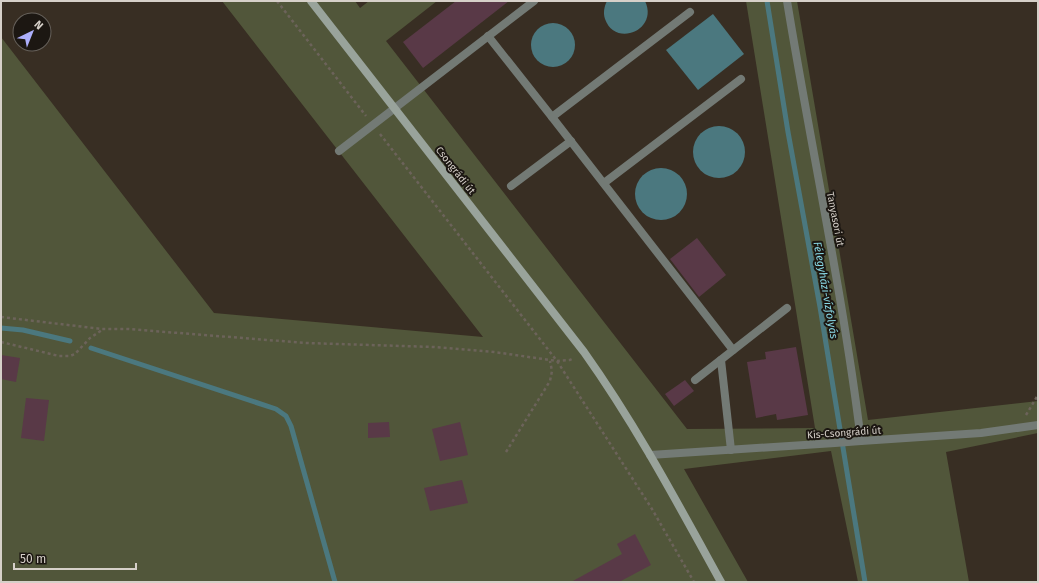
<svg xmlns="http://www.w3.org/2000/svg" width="1039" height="583" font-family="'Fira Sans',sans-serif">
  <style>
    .green { fill: #51563a }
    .water { fill: #4b787f }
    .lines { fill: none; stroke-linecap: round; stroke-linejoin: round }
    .stream { stroke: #4b787f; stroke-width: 5 }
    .building { fill: #593947 }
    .path { stroke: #6c635a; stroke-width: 2.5; stroke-dasharray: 3 3; stroke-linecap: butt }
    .service { stroke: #737a75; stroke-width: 8 }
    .minor { stroke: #737a75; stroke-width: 8 }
    .secondary { stroke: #99a39b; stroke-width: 8 }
    .labels { text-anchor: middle; stroke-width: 4; stroke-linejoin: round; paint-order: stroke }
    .street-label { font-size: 10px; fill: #d6d0c9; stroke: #1c1712 }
    .water-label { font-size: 11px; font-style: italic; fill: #89d9e6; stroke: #1c1712 }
  </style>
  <rect width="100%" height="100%" fill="#382e23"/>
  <path class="green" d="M222 1H355L360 8 369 1H437L386 41 687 429 815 428 746 1H797L868 420 1038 401V433L946 452 969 582H858L831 451 684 469 748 582H1V37L214 313 483 337Z"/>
  <g class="water">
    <path d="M607 1H645C659 30 615 48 605 19 603 13 604 7 607 1Z"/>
    <path d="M713 14 744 54 698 90 666 50Z"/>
    <circle cx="553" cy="45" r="22"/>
    <circle cx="719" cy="152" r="26"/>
    <circle cx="661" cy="194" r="26"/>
  </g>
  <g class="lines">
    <g class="stream">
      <path d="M767 1 788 132 820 307 865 582"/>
      <path d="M1 328 23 330 70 341"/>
      <path d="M91 348 276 409 286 416 291 426 335 582"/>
    </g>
  </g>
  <g class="building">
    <path d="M456 1H509L423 68 403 42Z"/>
    <path d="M697 238 726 275 699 297 670 259Z"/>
    <path d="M796 347 808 415 777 420 776 414 756 418 747 362 766 359 765 352Z"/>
    <path d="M1 355 20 358 16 382 1 379Z"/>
    <path d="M685 380 694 391 674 406 665 394Z"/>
    <path d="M26 398 49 400 44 441 21 438Z"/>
    <path d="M389 422 390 437 368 438V423Z"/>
    <path d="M460 422 468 455 440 461 432 429Z"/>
    <path d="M462 480 468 503 430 511 424 488Z"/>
    <path d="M635 534 651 565 619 582H571L622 554 617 544Z"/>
  </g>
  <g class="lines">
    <g class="path">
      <path d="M277 1 366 116"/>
      <path d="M380 134 557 361 652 509 694 582"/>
      <path d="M1 317 102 329H128L306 343 434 347 494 352 557 361 570 360 574 358"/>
      <path d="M1 342 59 356H70L75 354 90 338 102 330"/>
      <path d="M1026 415 1038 395"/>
      <path d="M506 452 550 381 552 371 550 361"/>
    </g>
    <g class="service">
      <path d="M488 36 552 117 733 350"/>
      <path d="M552 117 690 12"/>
      <path d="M339 151 534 1"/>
      <path d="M604 183 741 79"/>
      <path d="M511 186 571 141"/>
      <path d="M721 360 731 450"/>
      <path d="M695 380 787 308"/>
    </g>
    <g class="minor">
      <path d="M787 1C811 148 843 293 861 441"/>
      <path d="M650 455 835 443 861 441 981 433 1038 425"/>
    </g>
    <path class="secondary" d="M311 1 584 352C636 425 678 504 721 582"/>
  </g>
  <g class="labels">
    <g class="street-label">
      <text transform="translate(456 170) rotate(52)" y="4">Csongrádi út</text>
      <text transform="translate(836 219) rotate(79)" y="4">Tanyasori út</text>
      <text transform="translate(844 432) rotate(-4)" y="4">Kis-Csongrádi út</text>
    </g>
    <g class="water-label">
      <text transform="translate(826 290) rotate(80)" y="4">Félegyházi-vízfolyás</text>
    </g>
  </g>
  <rect width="1039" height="583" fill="none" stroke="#d6d0c9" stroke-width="4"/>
  <g transform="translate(32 32) rotate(43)"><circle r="19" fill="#1c1712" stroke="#66615b"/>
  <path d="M0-3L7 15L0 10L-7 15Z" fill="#adaffb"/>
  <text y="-6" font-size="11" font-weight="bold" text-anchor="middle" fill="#d6d0c9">N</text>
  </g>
  <path d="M14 563v6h122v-6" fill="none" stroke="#d6d0c9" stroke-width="2"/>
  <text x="20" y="563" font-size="12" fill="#d6d0c9" stroke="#1c1712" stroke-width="3" paint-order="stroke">50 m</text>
</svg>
